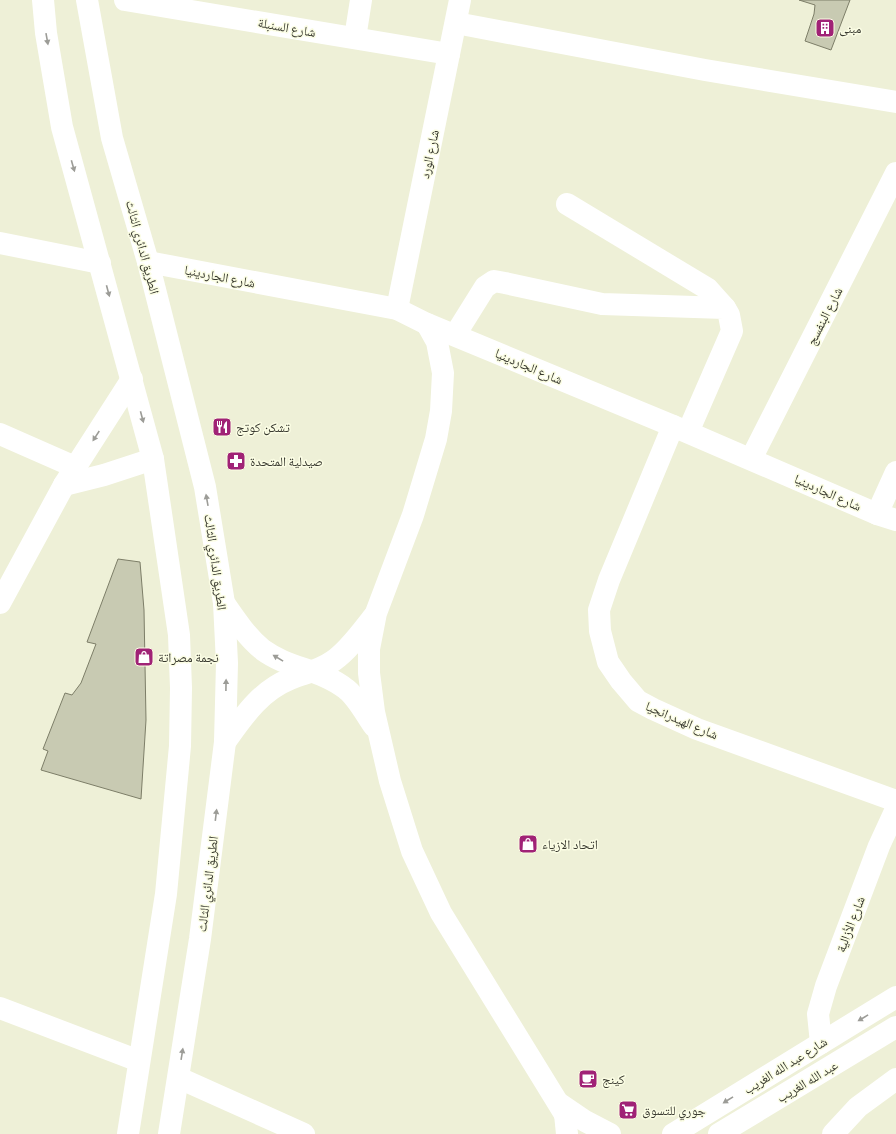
<svg xmlns="http://www.w3.org/2000/svg" width="896" height="1134" font-family="Barlow,'Noto Naskh Arabic',sans-serif">
  <style>
    .building { fill: #c8cab2; stroke: #7d7e68 }
    .lines { fill: none; stroke-linecap: round; stroke-linejoin: round }
    .street { stroke: #fff; stroke-width: 22 }
    .secondary { stroke: #fff; stroke-width: 22 }
    .primary { stroke: #fff; stroke-width: 22 }
    .oneway { fill: #9c9c97 }
    .labels { text-anchor: middle; stroke-width: 3; stroke-linejoin: round; paint-order: stroke }
    .street-label { font-size: 13px; fill: #38392f; stroke: #fbfde4 }
    .poi-label { font-size: 13px; fill: #38392f; stroke: #fbfde4; text-anchor: start }
  </style>
  <rect width="100%" height="100%" fill="#eef0d7"/>
  <g class="building">
    <path d="M799 0H850L831 50 805 41 814 14 815 5Z"/>
    <path d="M118 559 140 562 144 610 146 720 141 799 41 770 48 751 43 749 65 693 72 695 81 683 96 644 87 642Z"/>
  </g>
  <g class="lines">
    <g class="street">
      <path d="M125 0 449 54"/>
      <path d="M456 23 705 70 896 102"/>
      <path d="M355 38 361 0"/>
      <path d="M567 204 708 289 725 308"/>
      <path d="M0 243 100 263"/>
      <path d="M148 262 397 309 427 324 673 426 877 514 896 520"/>
      <path d="M397 309 460 0"/>
      <path d="M427 324 437 342 443 373 441 411 436 439 413 515 376 613 369 649V673L374 712 390 781 412 851 441 913 569 1121"/>
      <path d="M455 335 485 287 494 281 505 283 602 304 725 308 729 315 732 331 688 432"/>
      <path d="M673 426 609 580 599 610 600 631 608 662 621 681 638 701 653 709 697 729 896 801"/>
      <path d="M0 434 75 467"/>
      <path d="M751 459 896 173"/>
      <path d="M64 485 104 475 153 459"/>
      <path d="M877 514 896 472"/>
      <path d="M0 603 64 485 132 379"/>
      <path d="M224 603C235 619 247 637 263 650 289 669 321 669 346 689 357 697 366 715 374 726"/>
      <path d="M225 742C243 717 260 691 290 679 305 673 319 671 333 661 349 650 362 631 374 616"/>
      <path d="M0 1008 139 1061"/>
      <path d="M821 1043 818 1014 826 986 879 846 896 809"/>
      <path d="M179 1078 304 1134"/>
      <path d="M833 1134 858 1107 896 1079"/>
    </g>
    <g class="secondary">
      <path d="M560 1104 585 1121 610 1134"/>
      <path d="M565 1114 567 1134"/>
      <path d="M673 1134 896 997"/>
      <path d="M719 1134 896 1027"/>
    </g>
    <g class="primary">
      <path d="M43 0 46 33 62 127 153 459 179 635 181 688 180 746 166 894 128 1134"/>
      <path d="M87 0 112 138 148 262 205 487 224 603 227 663 225 742 200 939 169 1134"/>
    </g>
  </g>
  <defs><path id="oneway-solid" d="M-6-.8H1V-3.2L6.5 0L1 3.2V.8H-6Z"/></defs>
  <g class="oneway">
    <use href="#oneway-solid" transform="translate(47 39) rotate(80)"/>
    <use href="#oneway-solid" transform="translate(73 166) rotate(74)"/>
    <use href="#oneway-solid" transform="translate(108 291) rotate(75)"/>
    <use href="#oneway-solid" transform="translate(142 417) rotate(75)"/>
    <use href="#oneway-solid" transform="translate(96 436) rotate(123)"/>
    <use href="#oneway-solid" transform="translate(207 500) rotate(-100)"/>
    <use href="#oneway-solid" transform="translate(278 658) rotate(-149)"/>
    <use href="#oneway-solid" transform="translate(226 685) rotate(-89)"/>
    <use href="#oneway-solid" transform="translate(216 815) rotate(-83)"/>
    <use href="#oneway-solid" transform="translate(863 1018) rotate(149)"/>
    <use href="#oneway-solid" transform="translate(182 1054) rotate(-81)"/>
    <use href="#oneway-solid" transform="translate(728 1100) rotate(148)"/>
  </g>
  <defs>
    <symbol id="building-square" viewBox="-11 -11 22 22"><rect x="-9" y="-9" width="18" height="18" rx="4" fill="#a02276" stroke="#fbfde4"/><path d="M-4-6H4V6H1V3H-1V6H-4ZM-2.5-4.3h1.7v1.8h-1.7ZM.8-4.3h1.7v1.8H.8ZM-2.5-1h1.7V.8h-1.7ZM.8-1h1.7V.8H.8Z" fill="#fff"/></symbol>
    <symbol id="restaurant-square" viewBox="-11 -11 22 22"><rect x="-9" y="-9" width="18" height="18" rx="4" fill="#a02276" stroke="#fbfde4"/><path d="M-5-6h1v4h1v-4h1v4h1v-4h1v5L-1.5 .5V6h-2V.5L-5-1ZM5-6V6H3V1.5H1.5Q1.5-4 5-6Z" fill="#fff"/></symbol>
    <symbol id="pharmacy-square" viewBox="-11 -11 22 22"><rect x="-9" y="-9" width="18" height="18" rx="4" fill="#a02276" stroke="#fbfde4"/><path d="M-2-6h4v4h4v4h-4v4h-4v-4h-4v-4h4Z" fill="#fff"/></symbol>
    <symbol id="shop-square" viewBox="-11 -11 22 22"><rect x="-9" y="-9" width="18" height="18" rx="4" fill="#a02276" stroke="#fbfde4"/><path d="M-5-2.5h2.3a2.7 3.5 0 0 1 5.4 0H5L5.5 6h-11ZM-1.5-2.5h3a1.5 2.3 0 0 0-3 0Z" fill="#fff"/></symbol>
    <symbol id="cafe-square" viewBox="-11 -11 22 22"><rect x="-9" y="-9" width="18" height="18" rx="4" fill="#a02276" stroke="#fbfde4"/><path d="M-5.5-4.5H6V0H3Q3 3.5 0 3.5H-2.5Q-5.5 3.5-5.5 0ZM3-3.2v2h1.7v-2ZM-6 4.5H4V6H-6Z" fill="#fff"/></symbol>
    <symbol id="supermarket-square" viewBox="-11 -11 22 22"><rect x="-9" y="-9" width="18" height="18" rx="4" fill="#a02276" stroke="#fbfde4"/><path d="M-6-5.5h2.5l.6 2H6L4.5 2H-2.5L-4.4-4H-6ZM-1.5 3.2a1.3 1.3 0 1 0 .1 0ZM3 3.2a1.3 1.3 0 1 0 .1 0Z" fill="#fff"/></symbol>
  </defs>
  <g fill-rule="evenodd">
    <use href="#building-square" x="814" y="17" width="22" height="22"/>
    <use href="#restaurant-square" x="211" y="416" width="22" height="22"/>
    <use href="#pharmacy-square" x="225" y="450" width="22" height="22"/>
    <use href="#shop-square" x="133" y="646" width="22" height="22"/>
    <use href="#shop-square" x="517" y="833" width="22" height="22"/>
    <use href="#cafe-square" x="577" y="1068" width="22" height="22"/>
    <use href="#supermarket-square" x="617" y="1099" width="22" height="22"/>
  </g>
  <g class="labels">
    <g class="street-label">
      <text transform="translate(287 27) rotate(10)" y="5">شارع السنبلة</text>
      <text transform="translate(429 154) rotate(-78)" y="5">شارع الورد</text>
      <text transform="translate(143 247) rotate(75)" y="5">الطريق الدائري الثالث</text>
      <text transform="translate(220 276) rotate(11)" y="5">شارع الجاردينيا</text>
      <text transform="translate(824 316) rotate(-63)" y="5">شارع البنفسج</text>
      <text transform="translate(529 366) rotate(23)" y="5">شارع الجاردينيا</text>
      <text transform="translate(828 492) rotate(24)" y="5">شارع الجاردينيا</text>
      <text transform="translate(216 562) rotate(82)" y="5">الطريق الدائري الثالث</text>
      <text transform="translate(682 720) rotate(23)" y="5">شارع الهيدرانجيا</text>
      <text transform="translate(207 884) rotate(-83)" y="5">الطريق الدائري الثالث</text>
      <text transform="translate(850 924) rotate(-69)" y="5">شارع الأزالية</text>
      <text transform="translate(785 1065) rotate(-32)" y="5">شارع عبد الله الغريب</text>
      <text transform="translate(807 1081) rotate(-31)" y="5">عبد الله الغريب</text>
    </g>
    <g class="poi-label">
      <text x="839" y="33">مبنى</text>
      <text x="236" y="432">تشكن كوتج</text>
      <text x="250" y="466">صيدلية المتحدة</text>
      <text x="158" y="662">نجمة مصراتة</text>
      <text x="542" y="849">اتحاد الازياء</text>
      <text x="602" y="1084">كينج</text>
      <text x="642" y="1115">جوري للتسوق</text>
    </g>
  </g>
</svg>
